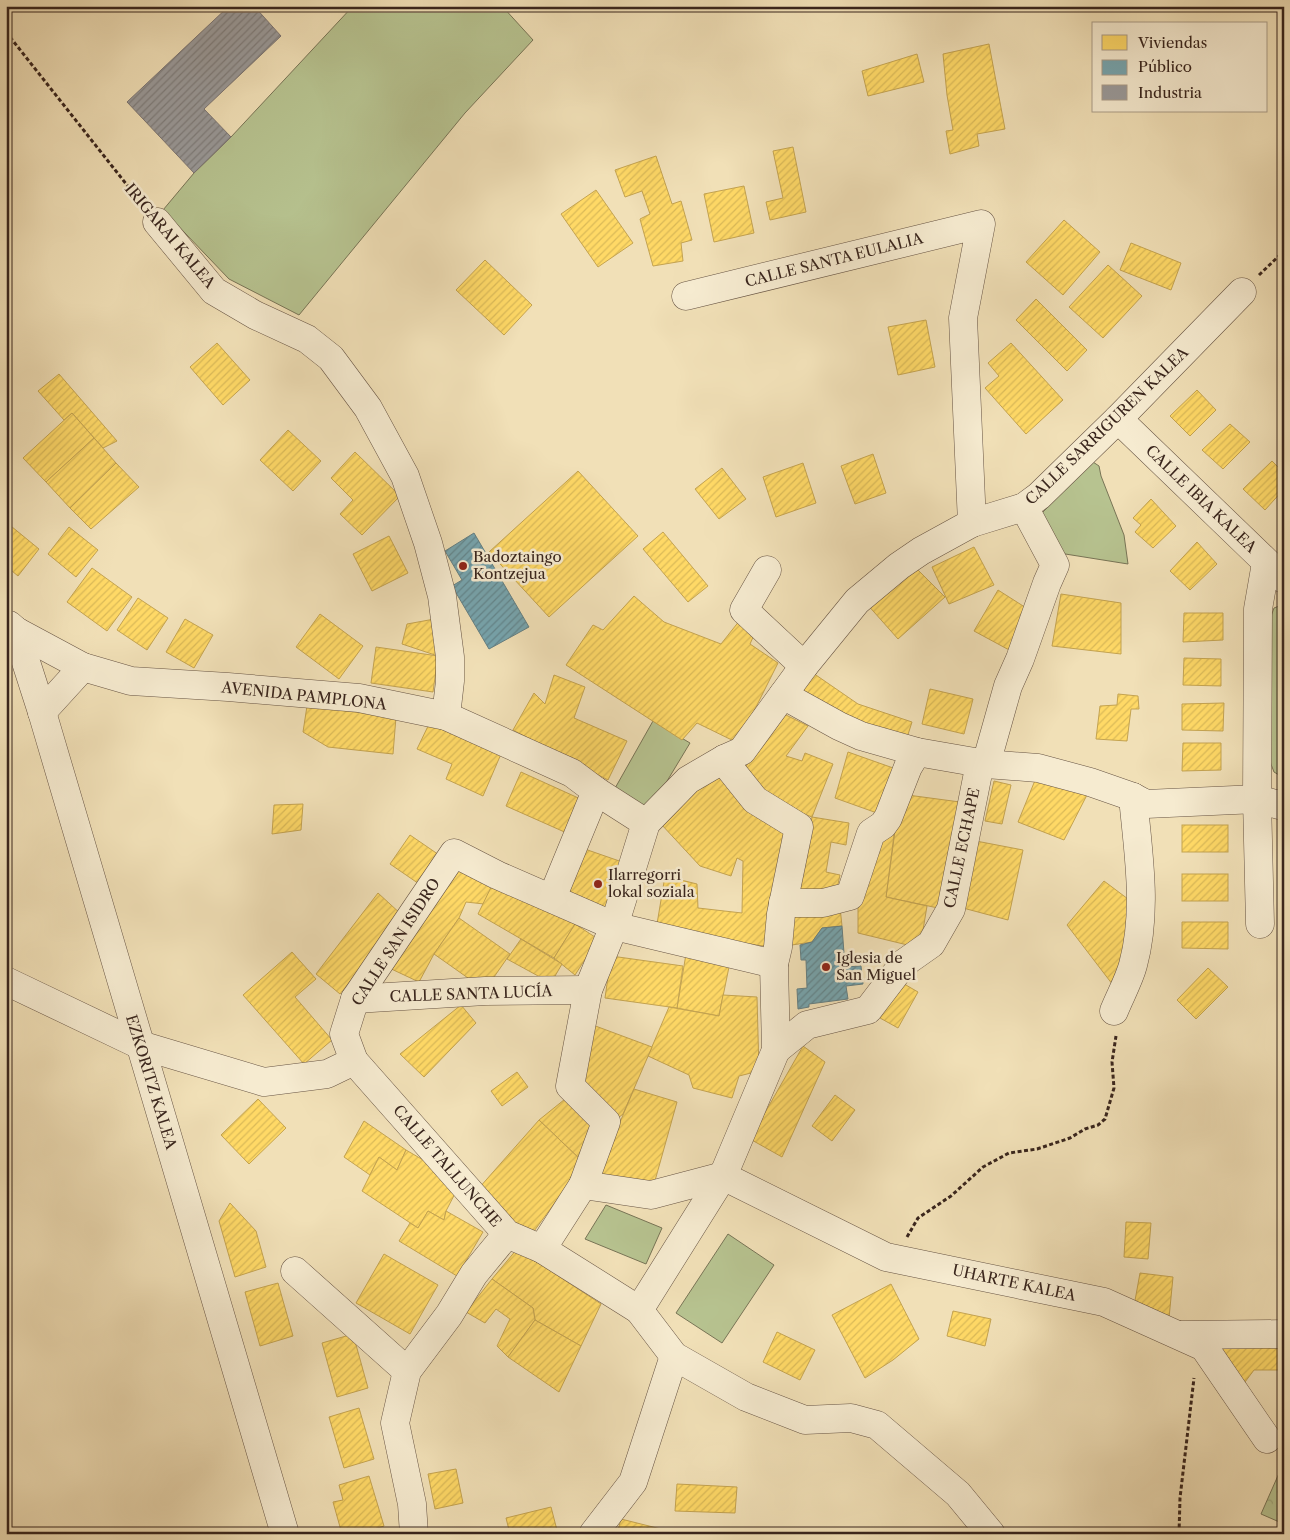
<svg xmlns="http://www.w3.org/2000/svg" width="1290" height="1540" font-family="'Libre Caslon Text',serif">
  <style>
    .green { fill: #b7c390; stroke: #787456 }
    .forest { fill: url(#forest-crowns); stroke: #787456 }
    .homes { fill: url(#homes-hatch); stroke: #c4a350 }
    .public { fill: url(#public-hatch); stroke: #647f83 }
    .industry { fill: url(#industry-hatch); stroke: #7c7674 }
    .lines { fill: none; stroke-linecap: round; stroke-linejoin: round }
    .minor-casing { stroke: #675444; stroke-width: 29 }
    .path { stroke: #39251d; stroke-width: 3; stroke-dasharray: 4 2.5; stroke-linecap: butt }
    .minor { stroke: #f6ebd0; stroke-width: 28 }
    .poi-dot { fill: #8f2418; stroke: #f6ebd0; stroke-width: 2 }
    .labels { text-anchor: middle; stroke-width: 5; stroke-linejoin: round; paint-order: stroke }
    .street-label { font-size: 15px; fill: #39251d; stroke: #f6ebd0 }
    .poi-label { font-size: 15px; fill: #39251d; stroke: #f6ebd0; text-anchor: start }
  </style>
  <defs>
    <pattern id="forest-crowns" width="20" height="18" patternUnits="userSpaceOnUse" patternTransform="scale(1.25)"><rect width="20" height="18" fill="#b7c390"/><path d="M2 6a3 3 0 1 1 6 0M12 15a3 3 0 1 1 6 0" fill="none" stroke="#9ea77c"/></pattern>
    <pattern id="homes-hatch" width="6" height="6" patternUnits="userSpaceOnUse" patternTransform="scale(1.25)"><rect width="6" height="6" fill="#ffd966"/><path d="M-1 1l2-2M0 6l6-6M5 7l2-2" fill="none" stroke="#dbba58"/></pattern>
    <pattern id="public-hatch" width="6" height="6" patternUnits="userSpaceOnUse" patternTransform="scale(1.25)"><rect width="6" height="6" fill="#76a5af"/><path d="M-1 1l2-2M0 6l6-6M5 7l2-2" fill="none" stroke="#62868e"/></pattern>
    <pattern id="industry-hatch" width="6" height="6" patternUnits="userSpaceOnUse" patternTransform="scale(1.25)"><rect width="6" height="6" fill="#999"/><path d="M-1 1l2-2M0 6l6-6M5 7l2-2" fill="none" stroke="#7e7d7c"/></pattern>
  </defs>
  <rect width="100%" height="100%" fill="#f1e0b7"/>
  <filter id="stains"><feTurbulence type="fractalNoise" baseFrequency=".004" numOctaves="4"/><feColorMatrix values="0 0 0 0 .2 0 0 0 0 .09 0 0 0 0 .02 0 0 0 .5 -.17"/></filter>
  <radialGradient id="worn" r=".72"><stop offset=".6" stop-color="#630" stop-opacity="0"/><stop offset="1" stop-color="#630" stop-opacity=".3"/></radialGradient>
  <g class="green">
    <path d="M353 6H502L533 40 465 113 299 315 229 279 163 210 194 173 231 137Z"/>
    <path d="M1093 462 1099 466 1101 476 1124 535 1128 564 1059 553 1038 517Z"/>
    <path d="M1284 604V778L1274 772 1269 759 1270 619 1274 608Z"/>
    <path d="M653 721 690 743 649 811 614 790Z"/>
    <path d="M606 1205 662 1228 646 1264 585 1239Z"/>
    <path d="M728 1234 774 1265 722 1343 676 1313Z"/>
  </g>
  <path class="forest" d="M1284 1462V1524L1261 1514Z"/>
  <g class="homes">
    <path d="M989 44 1005 129 977 134 979 146 950 154 946 131 953 130 947 95 943 54Z"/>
    <path d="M917 54 924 82 868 96 862 71Z"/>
    <path d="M793 147 806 212 770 220 766 202 783 198 773 151Z"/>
    <path d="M656 156 672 204 681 201 692 240 681 243 683 261 653 266 640 219 650 214 642 191 625 197 615 170Z"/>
    <path d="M744 186 754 233 714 242 704 194Z"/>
    <path d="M596 190 633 243 598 267 561 214Z"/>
    <path d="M1064 220 1100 252 1063 295 1026 262Z"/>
    <path d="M1131 243 1181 263 1171 290 1120 270Z"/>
    <path d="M485 260 532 305 504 335 456 290Z"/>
    <path d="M1108 265 1142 296 1103 338 1069 307Z"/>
    <path d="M1036 299 1087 350 1067 371 1016 320Z"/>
    <path d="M926 320 935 367 898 375 888 327Z"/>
    <path d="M217 343 250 380 223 405 190 367Z"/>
    <path d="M1011 343 1063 400 1026 434 985 388 999 376 988 363Z"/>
    <path d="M59 374 117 441 103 448 72 413 64 420 38 391Z"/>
    <path d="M1197 390 1216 410 1190 436 1170 416Z"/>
    <path d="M72 413 94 438 46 482 23 458Z"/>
    <path d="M1230 424 1250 442 1223 469 1202 450Z"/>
    <path d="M288 430 321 461 293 491 260 460Z"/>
    <path d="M94 438 116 463 70 508 46 482Z"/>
    <path d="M355 452 400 496 362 535 340 514 353 500 331 478Z"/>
    <path d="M873 454 886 493 855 504 841 466Z"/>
    <path d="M1272 461 1284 473V489L1265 510 1243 489Z"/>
    <path d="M116 463 139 487 91 529 70 508Z"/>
    <path d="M803 463 816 503 776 517 763 477Z"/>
    <path d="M722 468 746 499 719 519 695 489Z"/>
    <path d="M578 471 638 536 549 617 489 552Z"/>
    <path d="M1151 499 1176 526 1153 548 1135 532 1141 525 1133 518Z"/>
    <path d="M6 522 39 549 18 576 6 566Z"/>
    <path d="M69 527 98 550 76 577 48 554Z"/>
    <path d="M663 532 708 586 688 602 643 549Z"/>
    <path d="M389 536 408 573 372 591 353 554Z"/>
    <path d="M1197 542 1217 564 1190 590 1170 571Z"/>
    <path d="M974 547 994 585 949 604 932 567Z"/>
    <path d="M912 564 945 597 898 639 866 603Z"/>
    <path d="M92 568 132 597 107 631 67 602Z"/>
    <path d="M998 590 1031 611 1011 651 974 631Z"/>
    <path d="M1061 594 1121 603V654L1052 646Z"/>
    <path d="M634 596 664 622 721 644 740 620 754 635 750 644 778 663 738 743 697 723 682 740 566 665 593 625 603 630Z"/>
    <path d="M138 598 168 618 147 650 117 630Z"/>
    <path d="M1184 613H1223V640L1183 642Z"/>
    <path d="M320 614 363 646 339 679 296 647Z"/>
    <path d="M440 618 438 656 402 644 407 624Z"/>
    <path d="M185 619 213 635 194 668 166 652Z"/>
    <path d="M376 647 438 656 433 692 371 683Z"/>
    <path d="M1184 658 1221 659V686L1183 685Z"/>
    <path d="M813 673 858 704 912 722 905 744 793 697Z"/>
    <path d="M554 675 585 687 574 718 627 741 608 780 513 730 534 693 545 704Z"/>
    <path d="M930 689 973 699 964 734 922 724Z"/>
    <path d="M1118 694 1138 696 1139 709H1131L1127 741 1096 739 1100 706 1117 705Z"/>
    <path d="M1224 703 1223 731 1182 730V704Z"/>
    <path d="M307 706 396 717 393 754 328 747 303 732Z"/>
    <path d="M780 712 808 726 786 756 802 761 805 753 833 764 812 817 757 796 740 776Z"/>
    <path d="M430 722 501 754 483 796 446 779 452 764 417 749Z"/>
    <path d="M1183 743H1221V770L1182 771Z"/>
    <path d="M848 752 896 769 877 813 835 798Z"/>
    <path d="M729 771 792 832 773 947 706 939 657 924 665 876 697 884 698 908 742 913 743 861 737 858 731 876 700 866 661 824 693 793Z"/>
    <path d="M521 772 585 801 569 834 506 806Z"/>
    <path d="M1038 773 1089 791 1064 840 1018 822Z"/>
    <path d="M994 781 1011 785 1002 824 985 821Z"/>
    <path d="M900 794 960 802 938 908 886 897Z"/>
    <path d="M303 804 301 830 272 834 274 805Z"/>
    <path d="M812 817 849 823 846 845 831 842 826 872 840 875 835 898 799 892Z"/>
    <rect x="1182" y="825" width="46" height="27"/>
    <path d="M877 832 894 835 886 897 927 906 920 948 858 933V884Z"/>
    <path d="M410 835 445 859 425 888 390 864Z"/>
    <path d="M976 841 1023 850 1008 920 963 908Z"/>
    <path d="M579 847 628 864 611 915 562 899Z"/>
    <path d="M455 863 497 875 484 904 466 902 459 918 434 954 419 982 385 966Z"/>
    <rect x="1182" y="874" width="46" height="27"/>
    <path d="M497 875 575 924 554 958 478 914Z"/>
    <path d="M1104 881 1132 902 1116 989 1067 925Z"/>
    <path d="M378 893 402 915 340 994 316 974Z"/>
    <path d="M840 907 842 926 822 928 812 942 785 946 782 911Z"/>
    <path d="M459 918 510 954 485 990 434 954Z"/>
    <path d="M1182 922H1228V949L1182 948Z"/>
    <path d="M575 924 598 939 575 975 554 958Z"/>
    <path d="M521 939 562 964 551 983 507 959Z"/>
    <path d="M292 952 316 979 295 997 332 1040 304 1064 243 995Z"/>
    <path d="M686 954 730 962 719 1016 677 1008Z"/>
    <path d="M611 956 683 966 677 1008 605 998Z"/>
    <path d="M1208 968 1228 987 1196 1019 1177 1000Z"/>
    <path d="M899 981 918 992 898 1028 880 1018Z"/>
    <path d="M723 995 757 997 759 1071 739 1076 732 1098 693 1088 689 1075 648 1056 669 1007 719 1016Z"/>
    <path d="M461 1005 476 1023 424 1077 400 1054Z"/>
    <path d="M582 1021 652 1047 623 1114 613 1122 570 1086Z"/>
    <path d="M803 1046 825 1062 782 1157 750 1139Z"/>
    <path d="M517 1072 528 1087 502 1106 491 1091Z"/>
    <path d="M634 1089 677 1102 651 1195 593 1186Z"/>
    <path d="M575 1091 606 1122 584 1163 539 1120Z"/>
    <path d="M835 1095 855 1110 832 1141 812 1126Z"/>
    <path d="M258 1099 286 1128 249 1164 221 1135Z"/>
    <path d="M539 1120 584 1163 526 1242 479 1188Z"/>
    <path d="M364 1121 406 1150 397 1170 379 1157 370 1175 344 1157Z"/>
    <path d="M406 1150 461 1182 446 1211 444 1220 428 1211 418 1228 362 1191 379 1157 397 1170Z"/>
    <path d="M230 1203 256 1231 266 1267 235 1277 219 1221Z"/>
    <path d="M428 1211 444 1220 446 1211 483 1232 457 1276 399 1241 410 1223 418 1228Z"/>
    <path d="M1126 1222 1151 1223 1148 1259 1124 1257Z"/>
    <path d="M517 1249 601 1304 581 1346 535 1320 533 1308 492 1279Z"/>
    <path d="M384 1254 438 1285 410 1334 356 1303Z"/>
    <path d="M1140 1273 1173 1277 1169 1318 1134 1306Z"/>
    <path d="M492 1279 533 1308 535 1320 508 1357 497 1346 510 1319 496 1309 485 1323 466 1312Z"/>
    <path d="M278 1283 293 1336 260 1346 245 1292Z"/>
    <path d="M891 1284 919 1339 893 1360 865 1378 832 1315Z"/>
    <path d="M953 1311 991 1319 985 1346 947 1336Z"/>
    <path d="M535 1320 581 1346 559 1392 508 1357Z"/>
    <path d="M777 1332 815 1350 800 1380 763 1362Z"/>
    <path d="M353 1334 368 1388 337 1397 322 1343Z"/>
    <path d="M1213 1340H1284V1370H1254L1236 1394Z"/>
    <path d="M359 1408 374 1459 344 1468 329 1417Z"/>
    <path d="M456 1469 463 1503 435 1509 428 1474Z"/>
    <path d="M369 1476 384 1526 357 1534H342L333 1502 343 1500 339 1485Z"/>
    <path d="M677 1484 737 1487 735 1513 675 1511Z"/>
    <path d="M551 1507 558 1534H510L506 1518Z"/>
    <path d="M621 1519 665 1530 664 1534H617Z"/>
  </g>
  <g class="public">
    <path d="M474 533 529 627 489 649 452 586 462 580 445 551Z"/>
    <path d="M842 926 845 967 861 966 863 984 846 986 848 999 809 1004V1007L798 1009 797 989 807 988 806 960H801L800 945 812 942 822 928Z"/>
  </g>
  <path class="industry" d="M229 6H254L281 36 204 109 231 137 194 173 127 102Z"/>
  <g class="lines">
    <defs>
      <g id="minor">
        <path d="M157 222 214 291 255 315 307 339 331 358 368 408 405 476 428 543 442 596 450 657V681L446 716"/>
        <path d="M686 296 981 224 963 318 972 523"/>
        <path d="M1118 419 1284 579"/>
        <path d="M767 570 744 610 804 666"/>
        <path d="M9 625 16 631 83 667 131 681 228 687 359 698 446 716 572 773 596 791 646 823"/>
        <path d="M16 631 42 712 285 1534"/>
        <path d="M783 695 839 726 861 736 917 752 986 764 1038 768 1090 782 1133 797 1146 804 1257 799 1279 805 1284 802"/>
        <path d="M42 712 83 667"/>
        <path d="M986 764 1008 686 1020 659 1047 583 1055 565 1024 507"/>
        <path d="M552 898 596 791"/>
        <path d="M783 903H823L850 896 871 833 883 825 888 818 908 767 917 752"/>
        <path d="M1260 924 1257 799 1258 609 1266 563"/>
        <path d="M774 964 614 926 497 875 454 853 355 999 344 1034 354 1061 507 1234 542 1249 639 1310 674 1356 746 1397 805 1420 851 1418 877 1425 958 1494 991 1534"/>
        <path d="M6 981 140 1045 264 1082 327 1074 354 1061"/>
        <path d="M355 999 485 991 588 990"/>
        <path d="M1114 1011C1120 996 1129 980 1133 965 1148 910 1138 852 1133 797"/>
        <path d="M776 1050 807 1025 868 1010 904 963 931 944 951 909 980 763"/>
        <path d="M723 1176 886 1257 1104 1302 1204 1347 1267 1439"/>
        <path d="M583 1185 651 1195 723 1176"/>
        <path d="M542 1249 583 1185 606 1122 570 1086 588 990 614 926 646 823 688 780 724 759 742 751 804 666 857 601 899 566 921 551 972 523 1024 507 1039 496 1118 419 1242 292"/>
        <path d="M295 1271 407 1371"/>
        <path d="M639 1310 723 1176 776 1050 774 964 778 947 781 914 799 827 755 800 731 770 724 759"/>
        <path d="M1180 1335 1284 1334"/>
        <path d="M414 1534 412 1504 395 1423 407 1371 449 1315 474 1274 507 1234"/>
        <path d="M593 1534 633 1482 674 1356"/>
      </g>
    </defs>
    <use href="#minor" class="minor-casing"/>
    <g class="path">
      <path d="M6 32 142 204"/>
      <path d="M1259 275 1284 251"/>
      <path d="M907 1237 918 1218 951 1196 983 1167 1009 1153 1037 1149 1070 1138 1085 1129 1098 1125 1105 1119 1114 1088 1112 1062 1116 1036"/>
      <path d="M1179 1534 1180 1498 1194 1378"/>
    </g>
    <use href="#minor" class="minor"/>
  </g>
  <g class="poi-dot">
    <circle cx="463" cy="566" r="5"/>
    <circle cx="598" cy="884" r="5"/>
    <circle cx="826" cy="967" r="5"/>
  </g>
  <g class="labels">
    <g class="street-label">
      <text transform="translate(170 236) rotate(50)" y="5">IRIGARAI KALEA</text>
      <text transform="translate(834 260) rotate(-14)" y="5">CALLE SANTA EULALIA</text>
      <text transform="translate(1107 426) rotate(-44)" y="5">CALLE SARRIGUREN KALEA</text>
      <text transform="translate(1201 499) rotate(44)" y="5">CALLE IBIA KALEA</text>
      <text transform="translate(304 696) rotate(6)" y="5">AVENIDA PAMPLONA</text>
      <text transform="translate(962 848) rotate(-78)" y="5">CALLE ECHAPE</text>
      <text transform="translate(396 942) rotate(-57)" y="5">CALLE SAN ISIDRO</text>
      <text transform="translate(471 994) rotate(-2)" y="5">CALLE SANTA LUCÍA</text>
      <text transform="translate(151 1082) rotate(73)" y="5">EZKORITZ KALEA</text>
      <text transform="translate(447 1166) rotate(49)" y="5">CALLE TALLUNCHE</text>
      <text transform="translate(1014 1283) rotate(12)" y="5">UHARTE KALEA</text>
    </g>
    <g class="poi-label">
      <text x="473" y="562">Badoztaingo<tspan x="473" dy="17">Kontzejua</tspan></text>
      <text x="608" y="880">Ilarregorri<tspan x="608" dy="17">lokal soziala</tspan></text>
      <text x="836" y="963">Iglesia de<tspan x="836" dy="17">San Miguel</tspan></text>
    </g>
  </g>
  <rect width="1290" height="1540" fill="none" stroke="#f1e0b7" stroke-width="25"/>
  <rect x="8" y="8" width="1275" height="1525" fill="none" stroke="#39251d" stroke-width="2.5"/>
  <rect x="12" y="12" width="1265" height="1515" fill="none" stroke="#39251d"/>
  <rect x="1092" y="22" width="175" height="90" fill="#f6ebd0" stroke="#aa9c88"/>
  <rect x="1102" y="35" width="25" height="15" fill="#ffd966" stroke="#aa9c88"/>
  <text x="1138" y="48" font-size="15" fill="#39251d">Viviendas</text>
  <rect x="1102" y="60" width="25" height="15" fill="#76a5af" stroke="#aa9c88"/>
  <text x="1138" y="72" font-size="15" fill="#39251d">Público</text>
  <rect x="1102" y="85" width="25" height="15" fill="#999999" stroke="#aa9c88"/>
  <text x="1138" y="98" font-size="15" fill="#39251d">Industria</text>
  <rect width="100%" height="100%" filter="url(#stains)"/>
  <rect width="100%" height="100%" fill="url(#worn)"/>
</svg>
